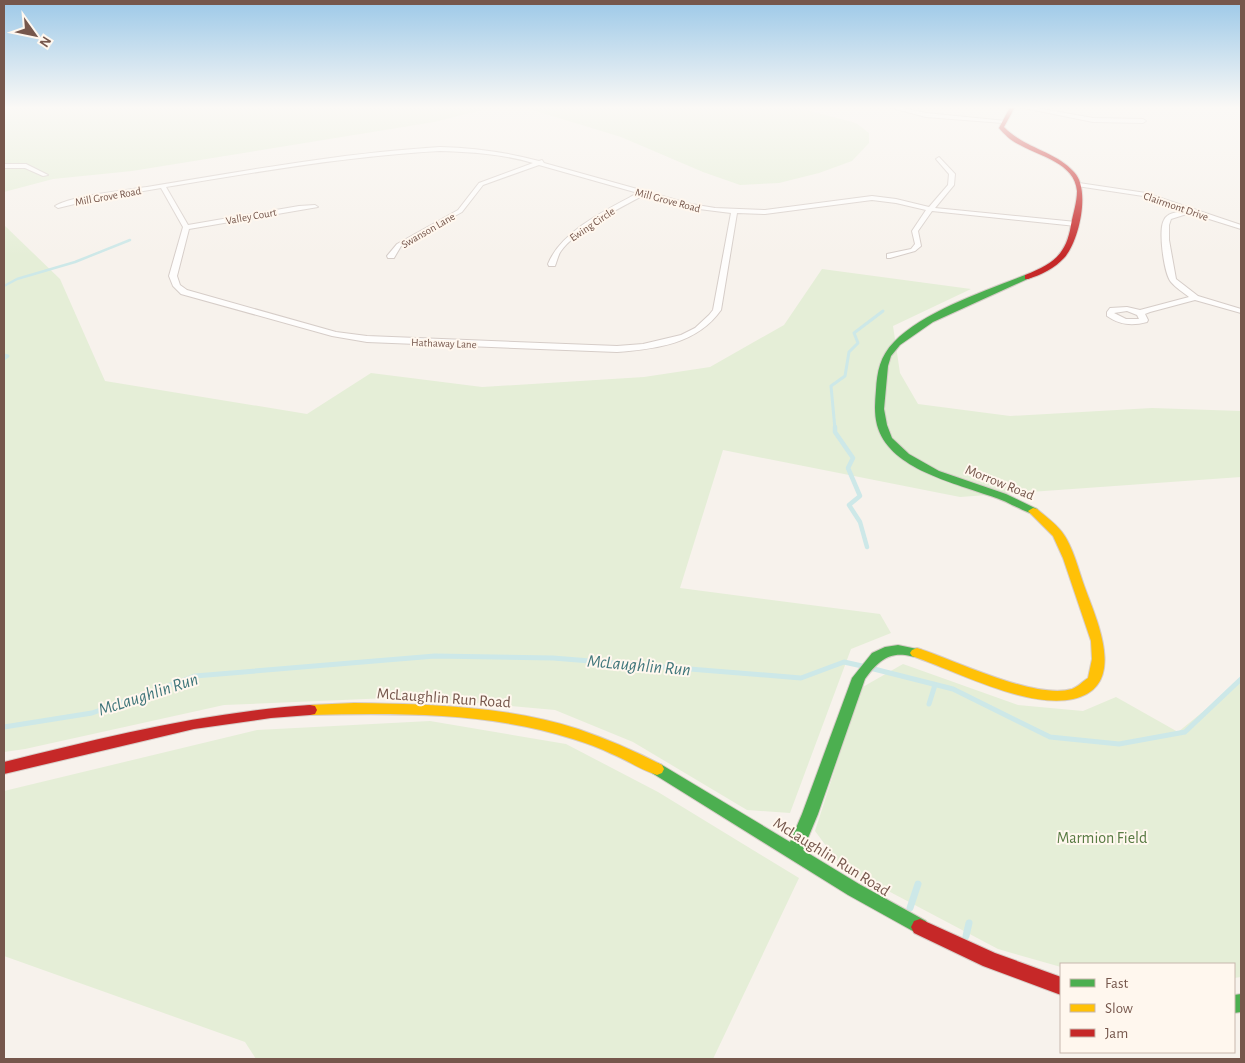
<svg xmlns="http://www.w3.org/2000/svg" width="1245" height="1063" font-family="'Alegreya Sans',sans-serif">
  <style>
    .green { fill: #e5eed7 }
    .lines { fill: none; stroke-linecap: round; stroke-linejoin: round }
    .stream-far4 { stroke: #cde8e8; stroke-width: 2.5 }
    .stream-far3 { stroke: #cde8e8; stroke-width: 3 }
    .stream-far2 { stroke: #cde8e8; stroke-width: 4.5 }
    .stream-far1 { stroke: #cde8e8; stroke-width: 5 }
    .stream { stroke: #cde8e8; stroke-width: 7 }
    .street-casing { stroke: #d6cdc8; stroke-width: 2 }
    .fast-casing { stroke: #d7cdc8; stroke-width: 2 }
    .slow-casing { stroke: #d7cdc8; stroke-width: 2 }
    .jam-casing { stroke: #d7cdc8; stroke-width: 2 }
    .street { fill: #fefdfc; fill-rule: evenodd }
    .fast { fill: #4caf50; fill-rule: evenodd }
    .slow { fill: #ffc107; fill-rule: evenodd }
    .jam { fill: #c62828; fill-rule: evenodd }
    .labels { text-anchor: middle; stroke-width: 4; stroke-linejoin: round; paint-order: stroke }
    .far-street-label { font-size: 11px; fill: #76574c; stroke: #fff7ee }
    .street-label { font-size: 14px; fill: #76574c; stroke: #fff7ee }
    .near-street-label { font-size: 16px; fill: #76574c; stroke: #fff7ee }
    .near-park-label { font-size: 16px; fill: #587b43; stroke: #fff7ee }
    .near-water-label { font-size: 18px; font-style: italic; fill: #40767b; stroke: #fff7ee }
  </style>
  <rect width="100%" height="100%" fill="#f7f2ec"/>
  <g class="green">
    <path d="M4 107H494L434 122 132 171 53 179 4 192Z"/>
    <path d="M523 107H795L856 123 869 133V143L852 161 819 173 779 183 740 185 703 172 621 137Z"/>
    <path d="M4 225 60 279 105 381 307 414 371 373 482 387 644 377 710 367 784 325 822 269 971 289 893 326 900 373 918 404 1010 416 1152 408 1241 411V477L960 497 723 450 680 588 880 614 891 633 851 649 790 813 747 810 633 742 555 710 413 697 224 705 25 749 4 752Z"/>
    <path d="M903 664 1018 705 1083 711 1116 697 1178 732 1241 681V977L1234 978V964H1061V967L998 949 841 866 815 831 861 688Z"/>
    <path d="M430 721 566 744 658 792 799 878 713 1059H256L245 1042 4 956V791L257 730Z"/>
  </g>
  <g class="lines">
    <path class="stream-far4" d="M4 286 17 279 75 262 130 240"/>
    <g class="stream-far3">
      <path d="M4 355 8 356 4 359"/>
      <path d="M835 429 831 386 845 376 849 352 858 343 854 333 883 311"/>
    </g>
    <path class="stream-far2" d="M835 427V432L853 458 848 468 860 496 849 505 860 522 867 547"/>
    <g class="stream-far1">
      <path d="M870 668 953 689 1050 737 1119 744 1185 732 1241 679"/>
      <path d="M929 704 935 685"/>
      <path d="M4 727 92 713 195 676 435 656 553 658 801 678 844 662 862 666"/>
    </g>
    <g class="stream">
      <path d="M910 908 918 884"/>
      <path d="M966 936 969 923"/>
    </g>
    <defs>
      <g id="street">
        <path d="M888 107H898L926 113 1006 121 1003 123 926 117Z"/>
        <path d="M1019 107H1031L1093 118 1143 119 1146 121 1143 123 1093 122Z"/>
        <path d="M440 147C474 148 506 152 539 161L542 160 544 163 691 204 715 208 765 210 872 196 896 199 929 207 948 185 949 174 936 159 939 157 955 174 954 185 935 208 1076 222 1079 224 1076 226 932 211 918 231 921 246 915 251 890 258H887V254L911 249 915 244 912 231 926 210 896 203 872 200 765 214 737 213 721 310C697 344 656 349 617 352L367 342 332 336 181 294 173 286 169 276 183 227 161 188 91 200 58 208 55 206C71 196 126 190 147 187 244 171 342 153 440 147ZM440 151C472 152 502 154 533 163L479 183 458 210 397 244 387 256 388 258H394L401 246 462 212 483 185 539 165 638 193C608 209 561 231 548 264L549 266H555C557 261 558 255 561 251 575 231 621 207 644 195L691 208 731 213 713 310 709 315 695 328 681 335 643 344 617 346 367 336 336 332 187 290 180 285 177 276 189 229 318 207 315 205 299 206 188 225 166 187C257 172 348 156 440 151Z"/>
        <path d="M4 164H26L48 175 43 176 25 168H4Z"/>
        <path d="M1079 183 1146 193 1241 225V229L1190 213 1171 219 1169 225V240L1176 279 1198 296 1241 309V313L1195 300 1150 312 1145 314 1148 320 1147 322C1132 326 1120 325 1107 316V312L1110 308 1127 307 1140 310 1189 297C1183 292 1176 288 1171 282 1164 274 1158 230 1164 220 1167 213 1177 212 1184 211L1143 196 1077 186V184ZM1127 311 1137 315 1139 319H1126L1114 313Z"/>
      </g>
      <g id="fast">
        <path d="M1025 275 1032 277 933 322 900 345 891 356 888 366 884 409 887 425 892 438 909 454 939 471 1006 494 1037 509 1038 511 1037 513 1033 514C1026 512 1019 508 1012 505 1003 500 994 497 984 494 948 481 888 467 877 425 874 413 875 402 876 390 877 372 880 356 894 342 924 311 985 291 1025 275Z"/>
        <path d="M898 645 922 650 924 653 922 656C916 658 911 656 905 655 886 653 876 664 865 679L818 814 803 850 859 884 926 921 929 927 926 933 920 935 848 895 652 773 650 769 652 765 657 763 662 765 790 842 802 814 852 678 872 653 885 647Z"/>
        <path d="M1241 994V1012L1234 1013V995Z"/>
      </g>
      <g id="slow">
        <path d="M1033 508 1037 509C1045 516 1055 523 1062 532 1073 546 1079 572 1085 588 1097 621 1128 687 1073 699 1027 709 956 671 912 656L910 653 912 650 917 648C955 660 1035 700 1072 689 1078 687 1083 681 1088 678L1092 659 1091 641 1063 558 1053 536 1028 511Z"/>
        <path d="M354 703C429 704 506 706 578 729 607 739 635 751 662 765L664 769 662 773 657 775C641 770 627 760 612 754 600 748 586 743 573 739 489 712 398 713 310 715L305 714 303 710 305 706 310 705Z"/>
      </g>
      <g id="jam">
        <path d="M1010 107H1015L1004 127C1024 148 1055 151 1074 172 1091 189 1079 242 1064 258 1055 268 1041 275 1028 279H1025V275C1053 264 1066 255 1071 225 1073 214 1077 202 1077 191 1075 163 1039 156 1020 145 1011 141 1005 135 999 128Z"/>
        <path d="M310 705 315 706 317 710 315 714 310 715 271 718 194 729 4 774V762C105 737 206 712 310 705Z"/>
        <path d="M920 919 995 953 1061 977V995L983 966 914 933 911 927 914 921Z"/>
      </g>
    </defs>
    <use href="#street" class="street-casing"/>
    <use href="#fast" class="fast-casing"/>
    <use href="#slow" class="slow-casing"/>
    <use href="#jam" class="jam-casing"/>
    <use href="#street" class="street"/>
    <use href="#fast" class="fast"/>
    <use href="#slow" class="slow"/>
    <use href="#jam" class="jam"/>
  </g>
  <linearGradient id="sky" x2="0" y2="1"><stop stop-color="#9dc9e8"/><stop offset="0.42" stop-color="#fbf9f6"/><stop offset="1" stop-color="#fbf9f6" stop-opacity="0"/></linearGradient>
  <rect width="1245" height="256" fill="url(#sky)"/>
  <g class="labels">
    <g class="far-street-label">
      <text transform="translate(108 196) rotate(-10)" y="4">Mill Grove Road</text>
      <text transform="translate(668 200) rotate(15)" y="4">Mill Grove Road</text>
      <text transform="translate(1176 206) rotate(19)" y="4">Clairmont Drive</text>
      <text transform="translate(251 216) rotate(-10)" y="4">Valley Court</text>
      <text transform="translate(592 224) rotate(-34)" y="4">Ewing Circle</text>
      <text transform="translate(428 230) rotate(-30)" y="4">Swanson Lane</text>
      <text transform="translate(444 343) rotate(2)" y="4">Hathaway Lane</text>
    </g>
    <g class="street-label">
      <text transform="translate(1000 482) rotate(22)" y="5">Morrow Road</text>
    </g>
    <g class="near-street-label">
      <text transform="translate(444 697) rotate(4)" y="6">McLaughlin Run Road</text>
      <text transform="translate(832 856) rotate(32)" y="6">McLaughlin Run Road</text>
    </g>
    <g class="near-park-label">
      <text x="1102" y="843">Marmion Field</text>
    </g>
    <g class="near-water-label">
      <text transform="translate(639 665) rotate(5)" y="6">McLaughlin Run</text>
      <text transform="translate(148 694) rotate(-18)" y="6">McLaughlin Run</text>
    </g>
  </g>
  <rect width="1245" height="1063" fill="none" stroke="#76574c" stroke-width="10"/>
  <rect x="1060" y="963" width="175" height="90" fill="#fff7ee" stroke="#c8b7ad"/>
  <rect x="1070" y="979" width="25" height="8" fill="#4caf50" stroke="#c8b7ad"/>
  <text x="1105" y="988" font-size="15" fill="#76574c">Fast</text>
  <rect x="1070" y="1004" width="25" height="8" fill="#ffc107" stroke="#c8b7ad"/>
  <text x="1105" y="1013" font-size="15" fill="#76574c">Slow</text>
  <rect x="1070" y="1029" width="25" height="8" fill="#c62828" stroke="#c8b7ad"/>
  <text x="1105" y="1038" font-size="15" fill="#76574c">Jam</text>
  <g transform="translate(35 35) rotate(123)" stroke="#fff7ee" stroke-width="4" paint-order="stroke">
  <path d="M0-4L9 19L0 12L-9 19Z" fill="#76574c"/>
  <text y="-8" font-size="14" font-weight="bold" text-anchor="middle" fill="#76574c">N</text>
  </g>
</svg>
